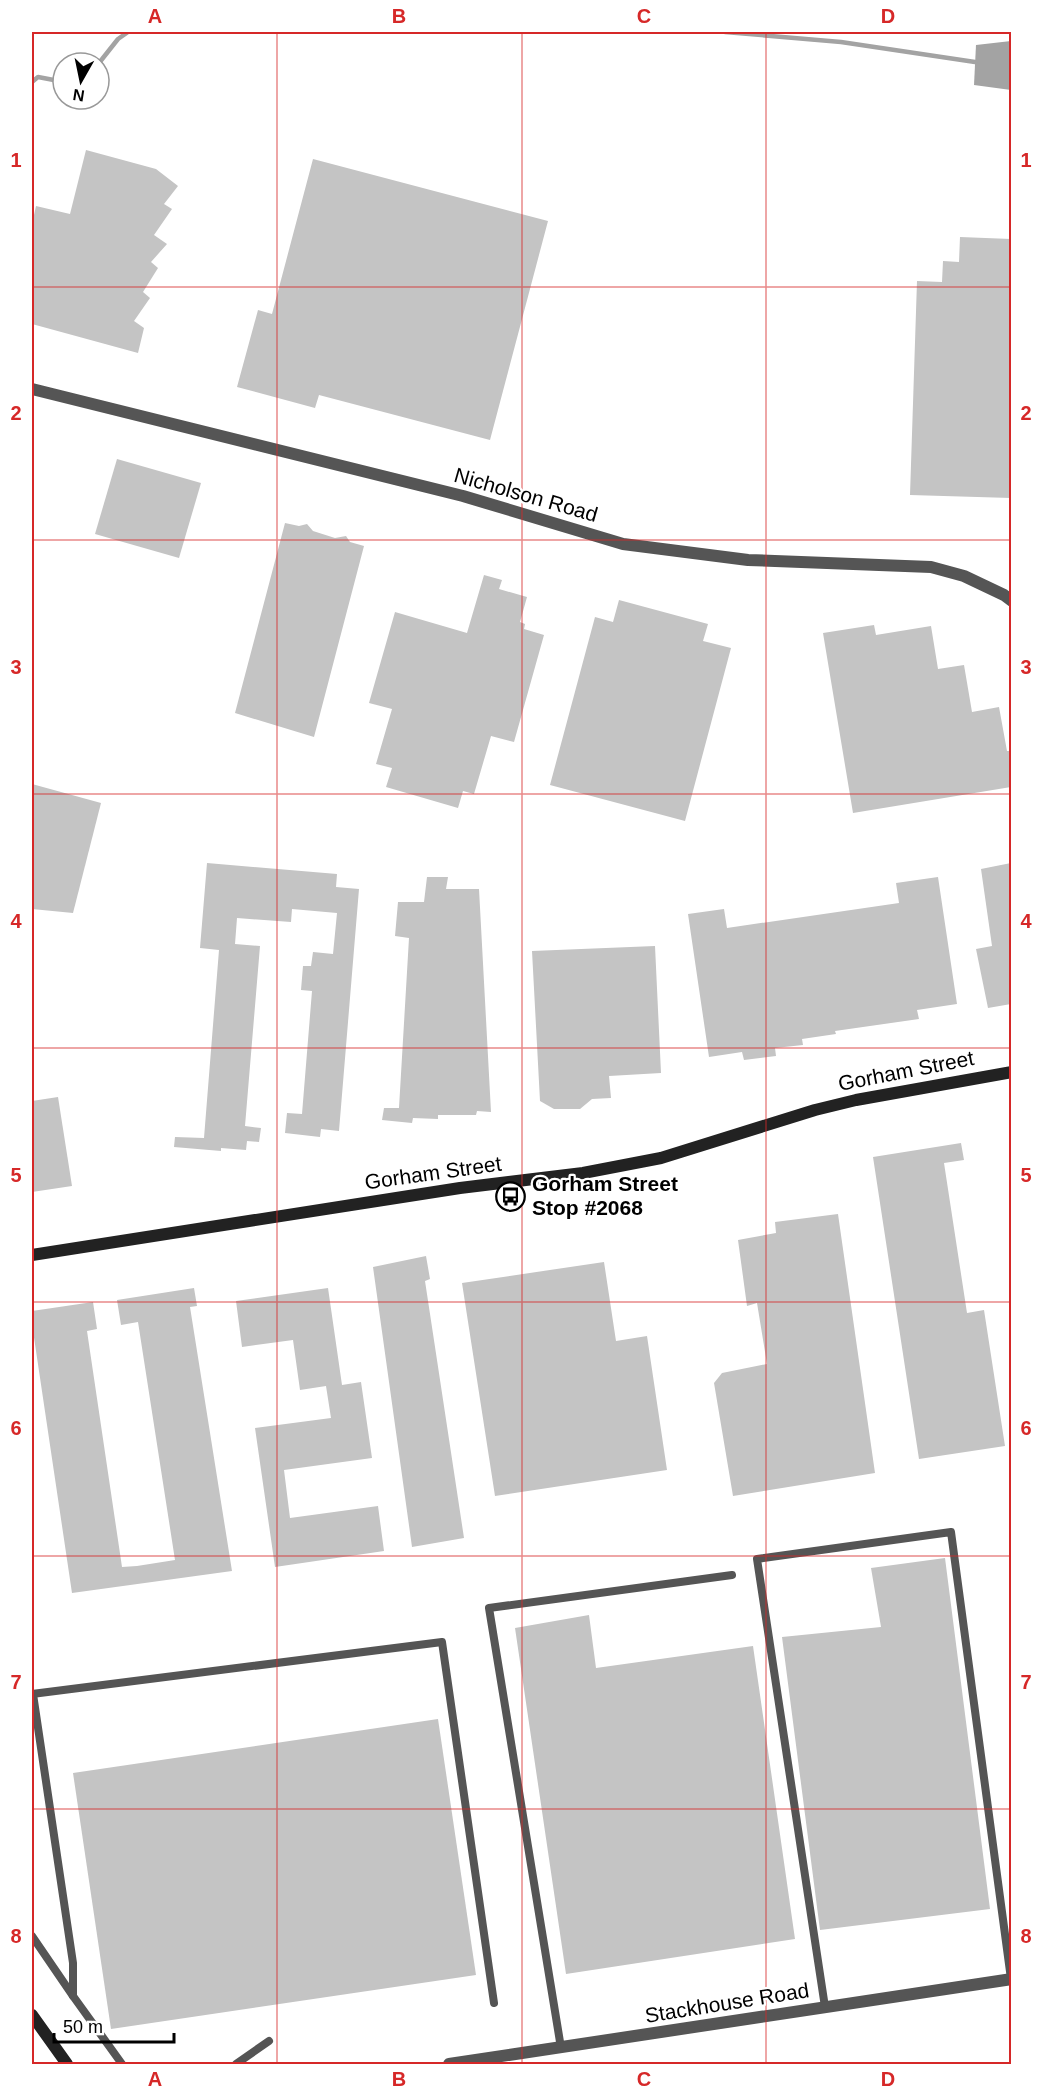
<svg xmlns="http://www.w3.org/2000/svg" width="1043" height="2096" font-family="Arial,sans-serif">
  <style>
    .water { fill: #a3a3a3 }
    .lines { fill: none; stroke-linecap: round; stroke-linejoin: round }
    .stream { stroke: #a3a3a3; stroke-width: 4.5 }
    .building { fill: #c4c4c4 }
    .lane { stroke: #555; stroke-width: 8 }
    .street { stroke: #555; stroke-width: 12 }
    .secondary { stroke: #222; stroke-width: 12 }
    .grid { fill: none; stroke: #d62828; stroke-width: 1.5; stroke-opacity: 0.55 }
    .labels { text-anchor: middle; stroke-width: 4.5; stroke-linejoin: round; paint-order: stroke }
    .street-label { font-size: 21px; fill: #000; stroke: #fff }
    .poi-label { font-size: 21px; font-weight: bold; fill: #000; stroke: #fff; text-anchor: start }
    .neatline { fill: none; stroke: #d62828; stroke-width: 2 }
    .grid-label { font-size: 20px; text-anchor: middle; font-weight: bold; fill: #d62828 }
  </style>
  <rect width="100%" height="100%" fill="#fff"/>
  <path class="water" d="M1011 41V90L974 85 976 45Z"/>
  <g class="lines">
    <g class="stream">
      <path d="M725 32 841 42 975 62"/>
      <path d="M99 63 118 39 128 32"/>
      <path d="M32 82 38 77 59 81 63 75"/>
    </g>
  </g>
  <g class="building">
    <path d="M86 150 156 169 178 186 164 204 172 209 154 235 167 244 151 262 158 268 143 292 150 298 134 321 144 328 138 353 32 324V224L36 206 70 214Z"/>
    <path d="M313 159 548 221 490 440 319 395 315 408 237 387 258 310 272 314Z"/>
    <path d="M960 237 1011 239V498L910 495 917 281 942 282 943 261 959 262Z"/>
    <path d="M117 459 201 483 179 558 95 534Z"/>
    <path d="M285 523 299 526 307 524 313 531 335 538 346 536 350 542 364 546 314 737 235 713Z"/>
    <path d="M484 575 502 580 499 589 527 597 520 622 525 624 524 629 544 635 514 742 491 736 474 794 463 791 458 808 386 787 392 768 376 764 392 709 369 703 395 612 467 633Z"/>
    <path d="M619 600 708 624 703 641 731 648 685 821 550 785 595 617 613 622Z"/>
    <path d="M874 625 876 635 931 626 938 669 964 665 972 712 999 707 1007 751H1011V787L853 813 823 633Z"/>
    <path d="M32 784 101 803 73 913 32 909Z"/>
    <path d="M207 863 337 874 336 887 359 889 339 1131 321 1129 320 1137 285 1133 287 1113 302 1114 312 991 301 990 303 966H311L313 952 333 954 337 913 292 909 291 922 237 918 235 944 260 946 245 1126 261 1128 259 1142 247 1141 246 1150 221 1148V1151L174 1147 175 1137 204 1138 219 950 200 948Z"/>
    <path d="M1011 863V1004L988 1008 976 949 992 946 981 869Z"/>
    <path d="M427 877H448L446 889H479L491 1112 477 1111 476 1115H438V1119L413 1118 412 1123 382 1120 384 1108H399L409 938 395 936 398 902H424Z"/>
    <path d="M938 877 957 1004 917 1010 919 1019 835 1031 836 1034 802 1039 803 1045 775 1048 776 1056 744 1060 742 1052 709 1057 688 914 724 909 727 928 899 903 896 883Z"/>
    <path d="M655 946 661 1073 609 1076 611 1098 592 1099 580 1109H554L540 1101 532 951Z"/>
    <path d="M58 1097 72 1186 32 1192V1101Z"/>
    <path d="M961 1143 964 1160 944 1163 967 1313 984 1310 1005 1446 919 1459 873 1157Z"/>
    <path d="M838 1214 875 1473 733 1496 714 1383 722 1373 767 1364 757 1303 747 1306 738 1240 776 1233 775 1222Z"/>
    <path d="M426 1256 430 1279 425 1281 464 1538 412 1547 373 1267Z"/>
    <path d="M604 1262 616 1341 647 1336 667 1470 495 1496 462 1283Z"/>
    <path d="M194 1288 197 1306 190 1307 232 1571 72 1593 32 1324V1311L93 1302 97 1329 87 1331 122 1567 137 1566 175 1560 138 1322 121 1325 117 1300Z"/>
    <path d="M328 1288 342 1385 361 1382 372 1458 284 1470 290 1518 378 1506 384 1551 275 1567 255 1428 331 1418 326 1386 300 1390 293 1340 242 1347 236 1301Z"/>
    <path d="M945 1558 990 1909 820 1930 782 1637 881 1627 871 1568Z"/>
    <path d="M589 1615 596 1668 753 1646 795 1939 566 1974 515 1628Z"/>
    <path d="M438 1719 476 1975 111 2029 73 1773Z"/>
  </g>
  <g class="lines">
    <g class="lane">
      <path d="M32 1694 442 1642 494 2003"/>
      <path d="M32 1936 73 1996V1963L33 1694"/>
      <path d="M73 1996 122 2064"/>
      <path d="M825 2007 757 1559 951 1532 1011 1979"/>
      <path d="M561 2048 489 1608 732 1575"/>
      <path d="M236 2064 269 2041"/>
    </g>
    <g class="street">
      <path d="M32 389 463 496 623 544 748 560 931 567 964 576 1004 595 1012 601"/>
      <path d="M449 2064 1012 1979"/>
    </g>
    <g class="secondary">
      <path d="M32 1255 460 1188 583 1173 661 1158 815 1110 856 1100 1012 1072"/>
      <path d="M32 2015 67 2064"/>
    </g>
  </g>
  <path class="grid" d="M277 32V2064M522 32V2064M766 32V2064M32 287H1012M32 540H1012M32 794H1012M32 1048H1012M32 1302H1012M32 1556H1012M32 1809H1012"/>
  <defs>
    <symbol id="bus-ring" viewBox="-11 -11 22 22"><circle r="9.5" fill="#fff" stroke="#000" stroke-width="1.5"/><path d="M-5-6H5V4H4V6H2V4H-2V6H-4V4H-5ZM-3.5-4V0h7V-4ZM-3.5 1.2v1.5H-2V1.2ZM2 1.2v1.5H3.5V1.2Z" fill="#000"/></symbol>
  </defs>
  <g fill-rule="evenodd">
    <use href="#bus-ring" x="494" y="1180" width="33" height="33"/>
  </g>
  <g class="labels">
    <g class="street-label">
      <text transform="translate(526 495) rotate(16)" y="7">Nicholson Road</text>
      <text transform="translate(906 1071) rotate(-11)" y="7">Gorham Street</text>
      <text transform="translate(433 1173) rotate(-8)" y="7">Gorham Street</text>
      <text transform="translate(727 2003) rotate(-9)" y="7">Stackhouse Road</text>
    </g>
    <g class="poi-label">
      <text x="532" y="1191">Gorham Street<tspan x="532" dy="24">Stop #2068</tspan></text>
    </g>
  </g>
  <rect width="1043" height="2096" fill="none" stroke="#ffffff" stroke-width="66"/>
  <g transform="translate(81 81) rotate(189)"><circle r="28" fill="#ffffff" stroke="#999999" stroke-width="1.5"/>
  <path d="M0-4.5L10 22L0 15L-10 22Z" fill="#000000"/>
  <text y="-9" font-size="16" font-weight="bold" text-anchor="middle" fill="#000000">N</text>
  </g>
  <path d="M54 2033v9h120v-9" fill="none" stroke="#000000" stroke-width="3"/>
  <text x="63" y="2033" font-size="18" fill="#000000" stroke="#ffffff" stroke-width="4.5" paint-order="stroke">50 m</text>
  <rect x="33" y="33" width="977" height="2030" class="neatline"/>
  <g class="grid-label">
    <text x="155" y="23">A</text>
    <text x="399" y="23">B</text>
    <text x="644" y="23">C</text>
    <text x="888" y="23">D</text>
    <text x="16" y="167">1</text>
    <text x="1026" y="167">1</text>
    <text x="16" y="420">2</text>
    <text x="1026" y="420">2</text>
    <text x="16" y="674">3</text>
    <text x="1026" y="674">3</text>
    <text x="16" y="928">4</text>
    <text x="1026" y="928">4</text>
    <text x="16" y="1182">5</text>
    <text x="1026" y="1182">5</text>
    <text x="16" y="1435">6</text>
    <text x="1026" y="1435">6</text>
    <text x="16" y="1689">7</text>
    <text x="1026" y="1689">7</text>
    <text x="16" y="1943">8</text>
    <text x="1026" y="1943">8</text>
    <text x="155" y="2086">A</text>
    <text x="399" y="2086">B</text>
    <text x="644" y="2086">C</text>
    <text x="888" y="2086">D</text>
  </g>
</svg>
